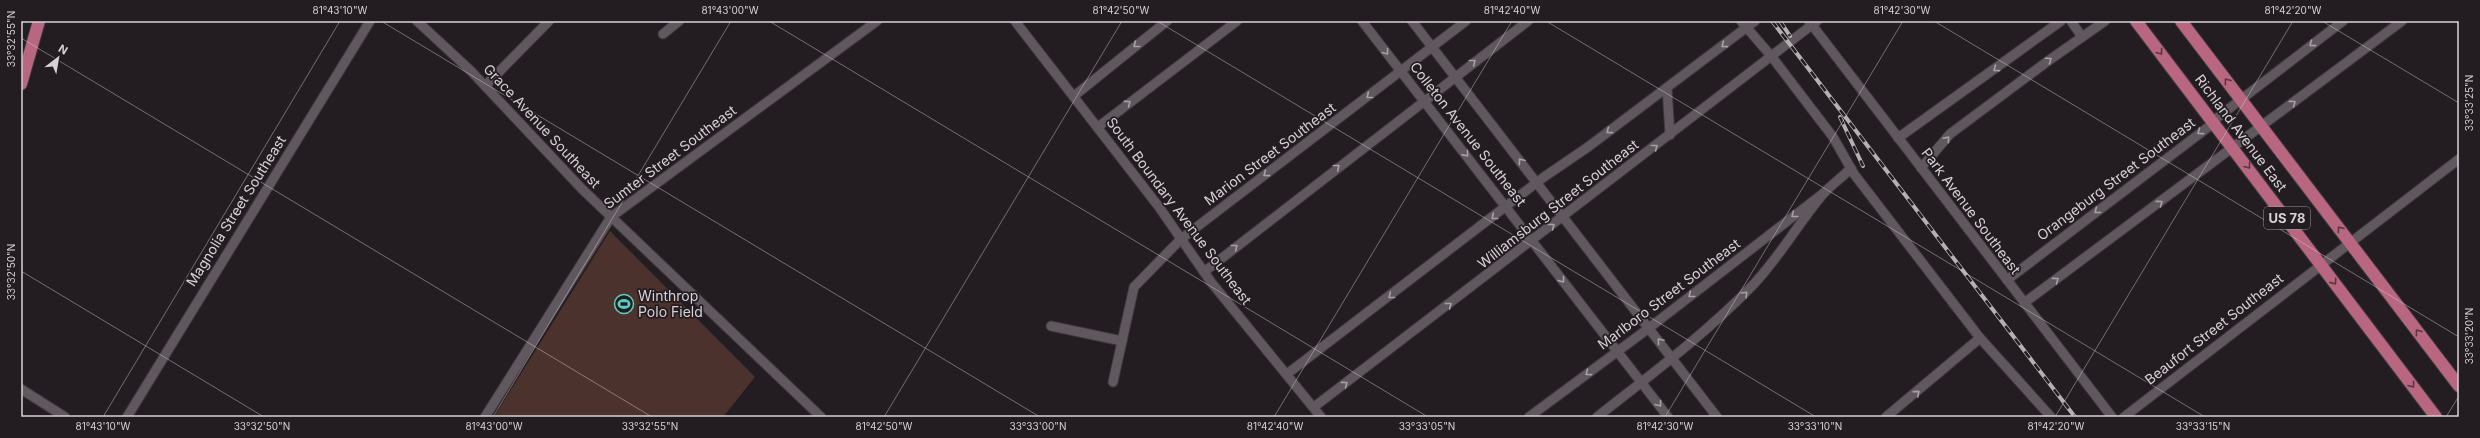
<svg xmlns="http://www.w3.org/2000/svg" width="2480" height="438" font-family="Inter,sans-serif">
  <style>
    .green { fill: #4c322c }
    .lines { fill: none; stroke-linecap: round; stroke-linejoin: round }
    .minor-casing { stroke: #3c383b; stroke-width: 11 }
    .major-casing { stroke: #3c383b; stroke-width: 14 }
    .minor { stroke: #60585e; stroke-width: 9 }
    .major { stroke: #b96780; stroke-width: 12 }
    .rail-casing { stroke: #b4b0b3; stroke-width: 4 }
    .rail { stroke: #231c21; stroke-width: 2.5; stroke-dasharray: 8; stroke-linecap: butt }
    .oneway { stroke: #a7a1a5 }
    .oneway2 { stroke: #583642 }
    .ticks { fill: none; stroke: #d6d2d5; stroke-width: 1; stroke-opacity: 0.45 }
    .labels { text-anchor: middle; stroke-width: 3.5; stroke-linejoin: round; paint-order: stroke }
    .shield { fill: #231c21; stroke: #a09b9f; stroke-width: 1 }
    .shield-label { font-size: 13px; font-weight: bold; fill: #d6d2d5 }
    .street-label { font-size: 14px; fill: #d6d2d5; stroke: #231c21 }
    .poi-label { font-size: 14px; fill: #d6d2d5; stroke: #231c21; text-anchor: start }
    .neatline { fill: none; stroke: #d6d2d5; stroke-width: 1.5 }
    .ticks-label { font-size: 10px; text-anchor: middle; fill: #d6d2d5 }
  </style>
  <rect width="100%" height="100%" fill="#231c21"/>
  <path class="green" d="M610 231 755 377 723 417H494Z"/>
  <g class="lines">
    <defs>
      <g id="minor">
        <path d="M417 21 471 71 582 189 821 417"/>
        <path d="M1015 21 1159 207 1211 282 1321 417"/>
        <path d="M1362 21 1668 417"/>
        <path d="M1412 21 1717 417"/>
        <path d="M1741 21 1772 57 1833 137 1854 174 1980 338 2051 417"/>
        <path d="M1809 21 2112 417"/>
        <path d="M2071 21 2082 37"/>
        <path d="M663 34 679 21"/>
        <path d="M485 86 549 21"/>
        <path d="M1667 88 1670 135"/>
        <path d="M1074 96 1167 21"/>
        <path d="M1098 127 1237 21"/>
        <path d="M1898 138 2061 21"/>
        <path d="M1921 168 1950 134 2048 61 2105 21"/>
        <path d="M1204 272 1528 21"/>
        <path d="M2007 280 2211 125 2213 121 2343 21"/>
        <path d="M2024 303 2402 21"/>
        <path d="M1051 326 1122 341"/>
        <path d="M1287 374 1544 177 1588 147 1755 21"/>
        <path d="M1113 382 1134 287 1181 239 1466 21"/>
        <path d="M21 389 65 417"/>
        <path d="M1314 407 1817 21"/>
        <path d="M127 417 370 21"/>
        <path d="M485 417 611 217 877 21"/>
        <path d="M1529 417 1649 328 1825 192"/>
        <path d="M1597 417C1649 376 1703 336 1750 288 1779 259 1798 223 1824 193 1832 184 1843 177 1851 168"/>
        <path d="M1886 417 1980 338"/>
        <path d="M2124 417 2459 159"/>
      </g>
      <g id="major">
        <path d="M2136 21 2436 417"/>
        <path d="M2181 21 2459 386"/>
        <path d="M21 84 39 21"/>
      </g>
    </defs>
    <use href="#minor" class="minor-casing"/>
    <use href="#major" class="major-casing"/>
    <use href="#minor" class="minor"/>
    <use href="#major" class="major"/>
    <defs>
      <g id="rail">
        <path d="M1772 21 2075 417"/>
        <path d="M1780 21 1790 36"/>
        <path d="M1840 117 1863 166"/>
      </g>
    </defs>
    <use href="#rail" class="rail-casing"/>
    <use href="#rail" class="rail"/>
  </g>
  <defs><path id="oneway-chevron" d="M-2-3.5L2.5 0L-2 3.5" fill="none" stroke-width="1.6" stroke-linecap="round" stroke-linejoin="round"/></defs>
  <g class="oneway">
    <use href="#oneway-chevron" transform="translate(2312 44) rotate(143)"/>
    <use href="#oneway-chevron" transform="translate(1136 45) rotate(142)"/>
    <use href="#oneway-chevron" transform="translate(1724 45) rotate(143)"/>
    <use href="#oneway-chevron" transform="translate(1386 52) rotate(52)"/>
    <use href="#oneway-chevron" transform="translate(2049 60) rotate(-35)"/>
    <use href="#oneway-chevron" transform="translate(1473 62) rotate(-38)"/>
    <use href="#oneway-chevron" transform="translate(1996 69) rotate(143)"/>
    <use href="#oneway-chevron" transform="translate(1369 96) rotate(142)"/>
    <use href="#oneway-chevron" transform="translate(1128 103) rotate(-37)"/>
    <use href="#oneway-chevron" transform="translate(2293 103) rotate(-37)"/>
    <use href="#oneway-chevron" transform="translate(1609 131) rotate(143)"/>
    <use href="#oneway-chevron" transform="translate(2200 132) rotate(144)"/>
    <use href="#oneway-chevron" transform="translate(1947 139) rotate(-49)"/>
    <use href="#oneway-chevron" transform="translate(1655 147) rotate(-38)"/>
    <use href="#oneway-chevron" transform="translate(1466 154) rotate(51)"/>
    <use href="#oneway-chevron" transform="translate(1521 161) rotate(-127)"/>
    <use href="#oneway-chevron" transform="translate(1337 167) rotate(-38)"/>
    <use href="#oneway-chevron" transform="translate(1266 174) rotate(143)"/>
    <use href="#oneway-chevron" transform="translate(2160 203) rotate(-37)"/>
    <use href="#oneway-chevron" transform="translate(2097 211) rotate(142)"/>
    <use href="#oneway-chevron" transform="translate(1794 215) rotate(142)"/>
    <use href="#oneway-chevron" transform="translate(1494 217) rotate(142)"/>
    <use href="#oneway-chevron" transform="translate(1552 226) rotate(-37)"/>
    <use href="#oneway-chevron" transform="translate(1235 247) rotate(-39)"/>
    <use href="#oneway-chevron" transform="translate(1562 280) rotate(53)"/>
    <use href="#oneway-chevron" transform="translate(2056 280) rotate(-36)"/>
    <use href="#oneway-chevron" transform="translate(1745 294) rotate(-45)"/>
    <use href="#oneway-chevron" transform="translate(1691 295) rotate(142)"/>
    <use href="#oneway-chevron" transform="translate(1391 296) rotate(142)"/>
    <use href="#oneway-chevron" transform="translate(1449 305) rotate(-38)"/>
    <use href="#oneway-chevron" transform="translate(1660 341) rotate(-130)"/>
    <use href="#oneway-chevron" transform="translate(1588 373) rotate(143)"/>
    <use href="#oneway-chevron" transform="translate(1345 384) rotate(-37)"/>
    <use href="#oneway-chevron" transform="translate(1917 393) rotate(-40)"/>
    <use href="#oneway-chevron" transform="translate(1659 404) rotate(53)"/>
  </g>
  <g class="oneway2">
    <use href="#oneway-chevron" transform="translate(2160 52) rotate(53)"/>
    <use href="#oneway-chevron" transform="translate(2227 81) rotate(-127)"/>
    <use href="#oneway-chevron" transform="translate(2248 166) rotate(53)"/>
    <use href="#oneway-chevron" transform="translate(2340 229) rotate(-127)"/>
    <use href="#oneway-chevron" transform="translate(2334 282) rotate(55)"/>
    <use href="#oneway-chevron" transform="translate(2418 332) rotate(-127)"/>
    <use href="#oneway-chevron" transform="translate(2412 385) rotate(53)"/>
  </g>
  <path class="ticks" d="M381 21 1040 417M769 21 1428 417M1157 21 1816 417M1546 21 2205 417M1934 21 2459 337M2322 21 2459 103M21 38 652 417M21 271 264 417M103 417 340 21M493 417 731 21M884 417 1122 21M1274 417 1512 21M1665 417 1903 21M2055 417 2293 21M2446 417 2459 396"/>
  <defs>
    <symbol id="stadium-ring" viewBox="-11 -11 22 22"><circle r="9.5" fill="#231c21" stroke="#58cec0" stroke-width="1.5"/><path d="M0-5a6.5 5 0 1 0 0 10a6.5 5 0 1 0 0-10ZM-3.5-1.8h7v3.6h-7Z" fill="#58cec0"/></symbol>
  </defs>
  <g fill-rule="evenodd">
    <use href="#stadium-ring" x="613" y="293" width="22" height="22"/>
  </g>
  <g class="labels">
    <rect class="shield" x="2264" y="207" width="46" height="22" rx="3"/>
    <g class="shield-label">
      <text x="2287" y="223">US 78</text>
    </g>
    <g class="street-label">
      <text transform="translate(542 126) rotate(47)" y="5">Grace Avenue Southeast</text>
      <text transform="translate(2241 133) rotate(53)" y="5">Richland Avenue East</text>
      <text transform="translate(1468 134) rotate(52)" y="5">Colleton Avenue Southeast</text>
      <text transform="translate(1270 154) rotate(-37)" y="5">Marion Street Southeast</text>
      <text transform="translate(670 157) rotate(-37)" y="5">Sumter Street Southeast</text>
      <text transform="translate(2116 179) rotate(-37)" y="5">Orangeburg Street Southeast</text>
      <text transform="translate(1558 204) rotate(-38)" y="5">Williamsburg Street Southeast</text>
      <text transform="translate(236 211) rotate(-58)" y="5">Magnolia Street Southeast</text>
      <text transform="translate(1179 211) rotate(53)" y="5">South Boundary Avenue Southeast</text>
      <text transform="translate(1971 211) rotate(53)" y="5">Park Avenue Southeast</text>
      <text transform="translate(1669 294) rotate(-37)" y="5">Marlboro Street Southeast</text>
      <text transform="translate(2214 329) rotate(-38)" y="5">Beaufort Street Southeast</text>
    </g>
    <g class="poi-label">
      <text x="638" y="301">Winthrop<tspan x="638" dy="16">Polo Field</tspan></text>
    </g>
  </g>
  <rect width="2480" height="438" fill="none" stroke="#231c21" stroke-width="44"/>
  <g transform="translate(58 58) rotate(31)" stroke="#231c21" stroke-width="3" paint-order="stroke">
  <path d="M0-3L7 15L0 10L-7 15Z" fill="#d6d2d5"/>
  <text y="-6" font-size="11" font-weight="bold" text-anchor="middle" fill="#d6d2d5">N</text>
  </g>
  <rect x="22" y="22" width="2436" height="394" class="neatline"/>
  <g class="ticks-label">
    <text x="340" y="14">81°43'10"W</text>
    <text x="730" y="14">81°43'00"W</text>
    <text x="1121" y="14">81°42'50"W</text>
    <text x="1512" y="14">81°42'40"W</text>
    <text x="1902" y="14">81°42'30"W</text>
    <text x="2293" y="14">81°42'20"W</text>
    <text transform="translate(11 39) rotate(-90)" y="4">33°32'55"N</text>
    <text transform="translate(2469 103) rotate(-90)" y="4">33°33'25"N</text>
    <text transform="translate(11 272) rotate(-90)" y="4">33°32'50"N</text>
    <text transform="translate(2469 336) rotate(-90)" y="4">33°33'20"N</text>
    <text x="103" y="430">81°43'10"W</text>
    <text x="262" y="430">33°32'50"N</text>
    <text x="494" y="430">81°43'00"W</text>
    <text x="650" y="430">33°32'55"N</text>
    <text x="884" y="430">81°42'50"W</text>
    <text x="1038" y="430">33°33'00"N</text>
    <text x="1275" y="430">81°42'40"W</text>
    <text x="1427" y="430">33°33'05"N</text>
    <text x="1665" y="430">81°42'30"W</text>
    <text x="1815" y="430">33°33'10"N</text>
    <text x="2056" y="430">81°42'20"W</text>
    <text x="2203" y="430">33°33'15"N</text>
  </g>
</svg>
